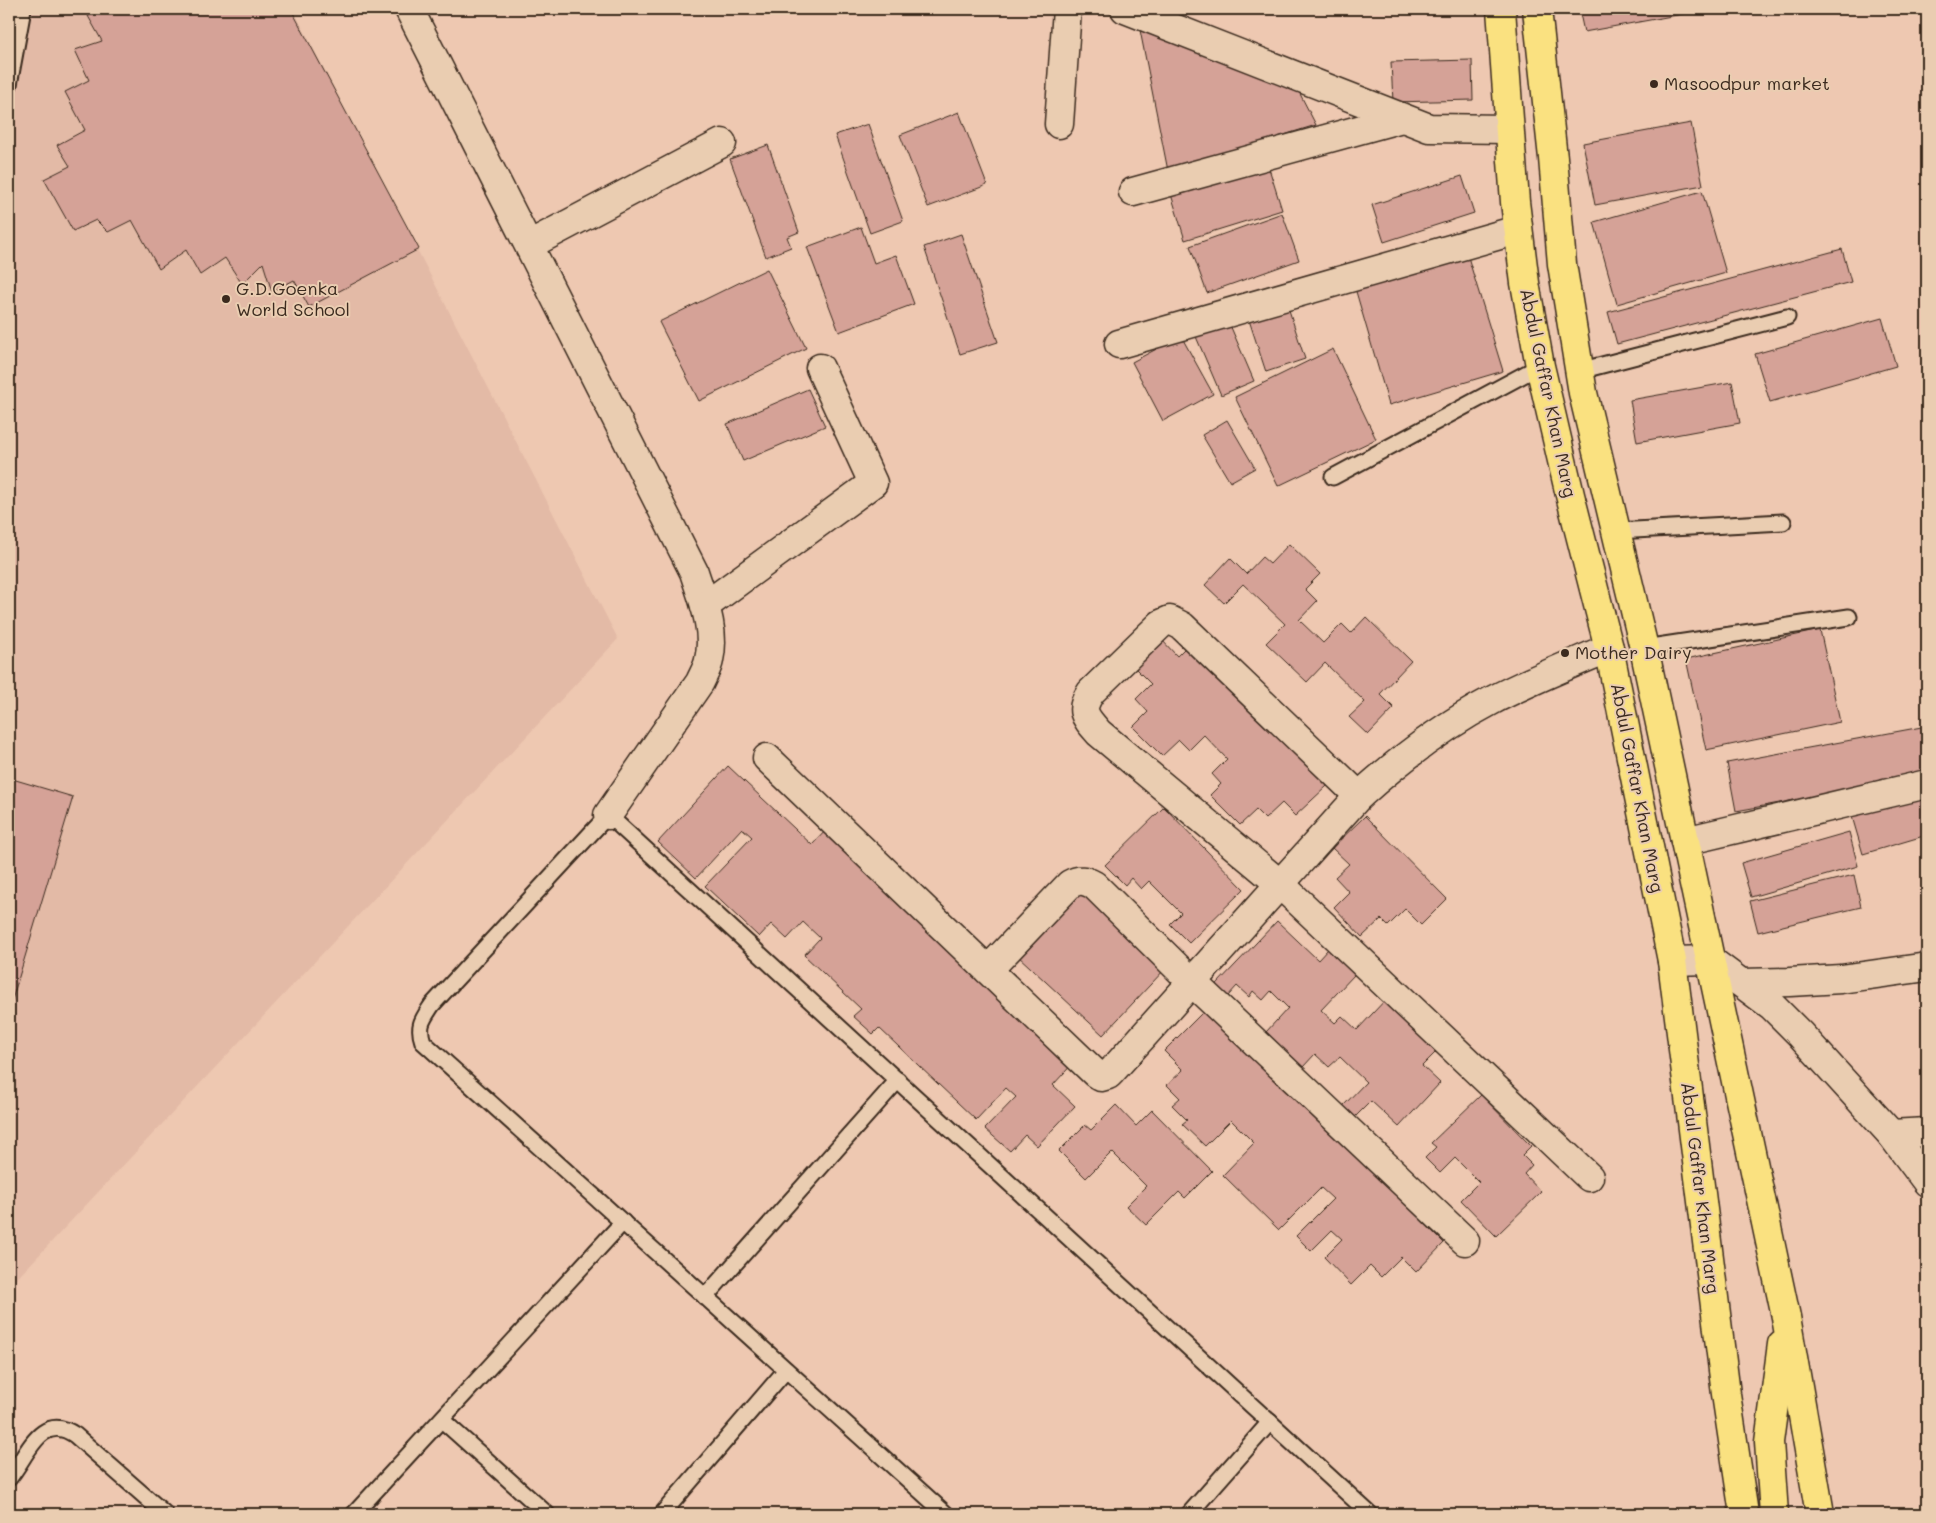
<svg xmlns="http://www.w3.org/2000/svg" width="1936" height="1523" font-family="Mali,sans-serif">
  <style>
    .built { fill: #e3baa6 }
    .building { fill: #d5a297; stroke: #3b2a1e }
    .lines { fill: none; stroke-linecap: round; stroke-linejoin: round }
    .service-casing { stroke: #3b2a1e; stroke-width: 19 }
    .minor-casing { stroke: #3b2a1e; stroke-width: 31 }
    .primary-casing { stroke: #3b2a1e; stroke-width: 31 }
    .service { stroke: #eacdb1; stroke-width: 15 }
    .minor { stroke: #eacdb1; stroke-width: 28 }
    .primary { stroke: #fae180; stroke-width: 28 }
    .poi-dot { fill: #3b2a1e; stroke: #eacdb1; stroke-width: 2 }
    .labels { text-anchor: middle; stroke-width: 4; stroke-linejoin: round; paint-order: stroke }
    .poi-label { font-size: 18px; fill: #3b2a1e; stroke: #eacdb1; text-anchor: start }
    .street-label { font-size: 18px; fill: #3b2a1e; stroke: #eacdb1 }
  </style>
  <rect width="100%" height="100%" fill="#eec8b1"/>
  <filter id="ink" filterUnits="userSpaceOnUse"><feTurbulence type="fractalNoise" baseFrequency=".02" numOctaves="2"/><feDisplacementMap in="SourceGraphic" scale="10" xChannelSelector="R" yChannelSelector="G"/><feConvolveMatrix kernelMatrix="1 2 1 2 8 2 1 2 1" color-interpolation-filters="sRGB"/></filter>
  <g filter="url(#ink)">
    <path class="built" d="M9 9H293L618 639 9 1287Z"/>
    <g class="building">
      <path d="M104 9H291L419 249 309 307 294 280 272 292 263 263 242 284 225 258 200 275 186 250 159 269 132 220 108 232 96 220 73 231 44 179 70 166 57 145 85 130 65 92 89 80 75 50 102 41 88 16Z"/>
      <path d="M1579 9H1710L1584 32Z"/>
      <path d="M1138 20 1297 88 1316 125 1168 171Z"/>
      <path d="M1472 60 1473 100 1393 102 1391 62Z"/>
      <path d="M959 112 987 185 928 207 900 135Z"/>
      <path d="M1691 123 1703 185 1595 205 1583 143Z"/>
      <path d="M868 124 903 221 870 233 835 135Z"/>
      <path d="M768 145 799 232 787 237 791 247 766 257 730 159Z"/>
      <path d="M1267 162 1282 210 1185 240 1170 191Z"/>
      <path d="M1462 176 1474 213 1384 242 1372 205Z"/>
      <path d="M1702 191 1726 273 1617 304 1594 222Z"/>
      <path d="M1282 213 1299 260 1207 293 1190 246Z"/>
      <path d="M861 227 874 263 896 255 914 304 839 332 807 247Z"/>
      <path d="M961 234 998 342 960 354 924 247Z"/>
      <path d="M1842 249 1851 282 1617 344 1608 312Z"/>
      <path d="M1468 257 1503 371 1389 405 1355 288Z"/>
      <path d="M767 269 806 348 699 401 659 322Z"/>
      <path d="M1288 307 1305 359 1266 372 1249 320Z"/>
      <path d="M1227 318 1254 381 1221 395 1194 332Z"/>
      <path d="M1882 318 1896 366 1770 402 1755 354Z"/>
      <path d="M1181 336 1213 394 1163 421 1132 362Z"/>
      <path d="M1333 349 1376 439 1278 486 1235 397Z"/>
      <path d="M1732 382 1740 423 1637 442 1630 400Z"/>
      <path d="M808 389 825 426 743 461 727 424Z"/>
      <path d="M1227 420 1255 468 1230 482 1202 435Z"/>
      <path d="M1289 544 1320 574 1305 589 1317 601 1299 620 1323 643 1342 624 1351 633 1366 617 1411 661 1380 694 1394 708 1368 735 1349 717 1365 702 1325 663 1307 682 1266 643 1285 624 1243 584 1224 603 1205 585 1230 558 1246 574 1262 557 1270 564Z"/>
      <path d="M1820 630 1840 722 1706 750 1686 659Z"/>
      <path d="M1161 639 1177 656 1189 644 1327 786 1295 816 1282 803 1265 819 1256 810 1240 825 1210 795 1221 784 1212 774 1227 759 1204 735 1189 750 1179 740 1162 756 1133 727 1148 712 1136 699 1151 684 1133 666Z"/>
      <path d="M1927 726V776L1736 811 1727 763Z"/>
      <path d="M728 766 812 845 828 828 1075 1061 1053 1085 1075 1106 1037 1146 1025 1135 1010 1151 985 1129 1016 1097 1006 1088 976 1120 879 1028 873 1034 853 1016 861 1009 804 955 820 938 803 922 787 939 771 924 759 937 705 886 752 837 742 828 696 878 658 842Z"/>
      <path d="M9 778 73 797 9 1010Z"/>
      <path d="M1927 791V835L1863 854 1851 813Z"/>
      <path d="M1164 807 1244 889 1189 943 1170 924 1181 913 1149 881 1141 889 1131 878 1125 885 1105 865Z"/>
      <path d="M1365 816 1447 899 1421 925 1405 909 1388 926 1381 919 1362 937 1334 907 1349 892 1335 877 1349 864 1332 848Z"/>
      <path d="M1849 832 1858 866 1751 897 1741 863Z"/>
      <path d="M1854 875 1861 907 1758 932 1750 901Z"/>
      <path d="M1080 887 1166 968 1103 1035 1017 955Z"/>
      <path d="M1277 921 1318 960 1328 949 1355 974 1321 1010 1335 1023 1342 1016 1357 1030 1388 997 1437 1051 1422 1066 1440 1083 1399 1127 1371 1101 1355 1117 1343 1106 1366 1082 1340 1057 1329 1067 1315 1054 1303 1067 1266 1032 1288 1008 1271 991 1263 1000 1253 991 1249 997 1237 986 1228 996 1216 985Z"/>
      <path d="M1207 1008 1444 1243 1416 1272 1401 1257 1381 1277 1370 1266 1351 1285 1324 1257 1342 1239 1332 1230 1311 1251 1296 1236 1333 1199 1321 1188 1279 1230 1223 1175 1254 1143 1231 1120 1205 1146 1182 1124 1187 1120 1172 1105 1180 1098 1167 1085 1183 1070 1164 1051Z"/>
      <path d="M1481 1095 1531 1146 1522 1155 1532 1165 1524 1174 1541 1192 1496 1236 1461 1200 1479 1182 1455 1158 1440 1173 1425 1158 1436 1147 1431 1143Z"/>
      <path d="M1116 1105 1136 1126 1152 1110 1212 1171 1185 1198 1179 1192 1146 1225 1126 1206 1146 1186 1112 1152 1086 1178 1059 1151 1085 1125 1091 1130Z"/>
    </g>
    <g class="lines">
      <defs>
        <g id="service">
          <path d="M9 85 23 9"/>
          <path d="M1579 371 1787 317"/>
          <path d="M1333 477 1540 366"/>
          <path d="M1616 531 1783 522"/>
          <path d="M1644 648 1849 617"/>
          <path d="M705 1297 898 1080"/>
          <path d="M442 1420 547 1514"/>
          <path d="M9 1478C27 1457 40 1411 75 1435L165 1514"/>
          <path d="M354 1514 623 1222"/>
          <path d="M662 1514 786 1370"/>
          <path d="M946 1514 423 1042C417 1025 423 1019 432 1005L608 815 1370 1514"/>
          <path d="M1189 1514 1270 1422"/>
        </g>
        <g id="minor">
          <path d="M409 9 694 572C703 600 716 630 709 660 708 667 703 675 700 682L608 815"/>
          <path d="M1125 9 1429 128 1508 129"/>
          <path d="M1059 124 1067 9"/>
          <path d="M1133 192 1402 118"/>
          <path d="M529 245 722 143"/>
          <path d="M1119 344 1517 230"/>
          <path d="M705 606 873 483 820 368"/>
          <path d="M767 758 1095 1073 1101 1077 1108 1075 1112 1071 1359 796C1399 760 1443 726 1491 701 1529 681 1569 665 1609 648"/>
          <path d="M1359 796 1182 626 1170 620 1161 624 1091 692C1078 711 1085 717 1099 733L1280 884 1589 1177"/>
          <path d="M1685 841 1927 784"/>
          <path d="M1672 961 1710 960 1772 1006 1800 1034 1891 1134 1927 1182"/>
          <path d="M988 970 1070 884C1079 879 1085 880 1094 885L1192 982 1465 1241"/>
          <path d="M1742 983 1790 982 1841 979 1927 967"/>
          <path d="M1891 1134 1927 1132"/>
        </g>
        <g id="primary">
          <path d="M1501 9 1515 202 1525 283 1540 366 1570 495 1609 648 1672 961 1726 1394 1744 1514"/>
          <path d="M1537 9 1553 158 1562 264 1583 393 1644 648 1786 1317 1820 1514"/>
          <path d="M1774 1514 1769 1442 1782 1344"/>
        </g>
      </defs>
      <use href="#service" class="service-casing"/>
      <use href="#minor" class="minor-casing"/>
      <use href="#primary" class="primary-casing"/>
      <use href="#service" class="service"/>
      <use href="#minor" class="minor"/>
      <use href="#primary" class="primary"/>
    </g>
  </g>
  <g class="poi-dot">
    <circle cx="1654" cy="84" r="5"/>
    <circle cx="226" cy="299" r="5"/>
    <circle cx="1565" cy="653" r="5"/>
  </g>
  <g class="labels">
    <g class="poi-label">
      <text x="1664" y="90">Masoodpur market</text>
      <text x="236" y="295">G.D.Goenka<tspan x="236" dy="21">World School</tspan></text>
      <text x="1575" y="659">Mother Dairy</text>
    </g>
    <g class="street-label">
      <text transform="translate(1548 393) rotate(78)" y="6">Abdul Gaffar Khan Marg</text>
      <text transform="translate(1637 788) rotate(79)" y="6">Abdul Gaffar Khan Marg</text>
      <text transform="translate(1700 1188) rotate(83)" y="6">Abdul Gaffar Khan Marg</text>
    </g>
  </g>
  <rect width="1936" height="1523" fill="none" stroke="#eacdb1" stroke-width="30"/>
  <rect x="15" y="15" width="1906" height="1493" fill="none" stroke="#3b2a1e" stroke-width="2" filter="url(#ink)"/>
</svg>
